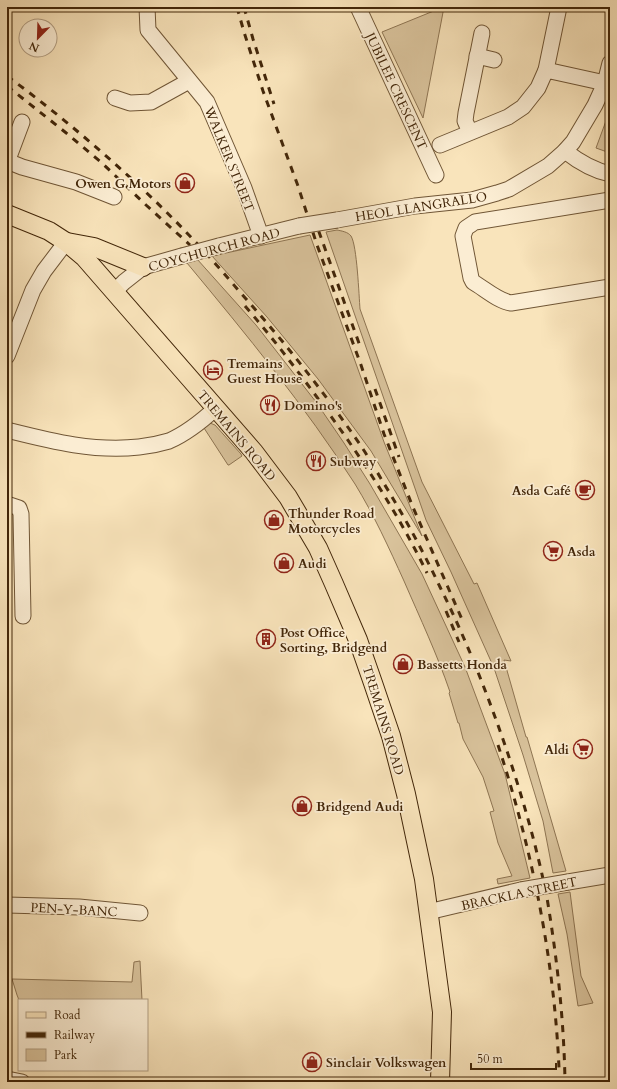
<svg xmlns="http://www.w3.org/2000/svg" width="617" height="1089" font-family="Cardo,serif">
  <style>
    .green { fill: #dac49d; stroke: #8e7553 }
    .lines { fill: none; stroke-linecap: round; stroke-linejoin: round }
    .minor-casing { stroke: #705636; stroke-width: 17 }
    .major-casing { stroke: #422609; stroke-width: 20 }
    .minor { stroke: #fbedd3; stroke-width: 15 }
    .major { stroke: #f9e4bb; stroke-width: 18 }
    .rail { stroke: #422609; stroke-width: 3; stroke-dasharray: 7 7; stroke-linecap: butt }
    .minor-bridge-casing { stroke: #705636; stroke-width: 17; stroke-linecap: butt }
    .minor-bridge { stroke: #fbedd3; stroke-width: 15 }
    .labels { text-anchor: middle; stroke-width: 3.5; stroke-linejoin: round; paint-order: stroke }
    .street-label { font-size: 13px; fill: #422609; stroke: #fbedd3 }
    .poi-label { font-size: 13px; font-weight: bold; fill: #422609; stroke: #fbedd3; text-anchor: start }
  </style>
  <rect width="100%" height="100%" fill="#f9e4bb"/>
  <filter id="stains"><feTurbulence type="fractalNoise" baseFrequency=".005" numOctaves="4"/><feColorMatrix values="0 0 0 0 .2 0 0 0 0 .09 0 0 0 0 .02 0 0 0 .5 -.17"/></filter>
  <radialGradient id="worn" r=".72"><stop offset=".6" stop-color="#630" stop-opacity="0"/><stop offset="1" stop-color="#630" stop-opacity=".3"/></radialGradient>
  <g class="green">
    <path d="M441 7H444L423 118 382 32 441 8Z"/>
    <path d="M610 110V153L596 148Z"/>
    <path d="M337 230C342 231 348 232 351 236 357 245 359 296 360 309L422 482 474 584 477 583 511 661 504 660 526 737H527L566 871 553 873 543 821 523 755 494 668 451 572 426 520 326 232Z"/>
    <path d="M310 235 384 442 422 536 371 451 318 379 267 317 212 256Z"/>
    <path d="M197 259 256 325 316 402 344 443 370 484 422 574 465 667 505 774 530 878 498 884 497 879 512 876 498 843 490 812 494 811 483 777 463 739 459 723H458L449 693 450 692C437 654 420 618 404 581 389 548 374 515 355 484 305 406 246 334 187 263Z"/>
    <path d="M210 423 215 425 241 454 242 456 229 465H228L204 428Z"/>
    <path d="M570 892 581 976 593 1003 578 1006 567 934 558 894Z"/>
    <path d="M140 961 142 1000H19L17 995 12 979 132 982 134 962Z"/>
  </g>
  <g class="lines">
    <defs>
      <g id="minor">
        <path d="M147 7 148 30 207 102 244 188 261 236"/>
        <path d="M358 7 436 175"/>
        <path d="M477 56 494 60"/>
        <path d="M546 70 559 7"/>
        <path d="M115 98 130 103 151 102 189 81"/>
        <path d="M470 132 465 121 466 113 482 33"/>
        <path d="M440 145 508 117 523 107 538 88 546 70 605 83"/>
        <path d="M565 151C579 162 592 170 610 174"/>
        <path d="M7 161 22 167 76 182 114 197"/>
        <path d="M7 162 22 122"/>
        <path d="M610 200 475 222 466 228 463 236 471 278 473 282C485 289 498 301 511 303L610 287"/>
        <path d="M337 220 415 206 472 200 497 193 509 189 548 166 565 151 573 142 595 105 605 83 610 63"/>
        <path d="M219 246 299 226"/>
        <path d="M114 292 124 282 143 267 182 256"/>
        <path d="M7 356 33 290 44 271 66 242"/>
        <path d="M7 430C51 441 93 452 139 447 149 446 159 444 169 441 185 434 203 420 216 408"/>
        <path d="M7 504 19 508 21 514 23 616"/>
        <path d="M568 882 610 875"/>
        <path d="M7 905 79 907 140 913"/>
        <path d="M428 912 521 890"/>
        <path d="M7 1079 22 1082"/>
      </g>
      <g id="major">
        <path d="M7 214 49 231 66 242 84 257 254 452 288 497 318 548 334 584 358 640 373 683 391 736 406 794 424 879 442 1012 440 1082"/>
        <path d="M67 242 94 247 143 267"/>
      </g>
    </defs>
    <use href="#minor" class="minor-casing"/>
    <use href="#major" class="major-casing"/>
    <use href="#minor" class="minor"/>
    <use href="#major" class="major"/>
    <g class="rail">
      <path d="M237 7 244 32 263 91 298 186 317 245 361 365 384 434 412 505 464 624"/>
      <path d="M244 7 253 39 274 104"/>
      <path d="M7 76C52 109 95 145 136 183 173 217 207 253 239 291 283 340 324 392 361 446 369 458 376 470 383 482 404 516 423 551 440 587 466 639 487 693 506 748 522 796 537 847 547 898 557 958 564 1020 565 1082"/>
      <path d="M7 86 65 132 102 163 146 205 190 245"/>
      <path d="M314 218 360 346"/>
      <path d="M245 306C272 337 297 370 322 404 361 457 398 513 427 573"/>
      <path d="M375 389 399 457"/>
      <path d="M446 611 459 642"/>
      <path d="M498 745C532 849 554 958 559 1068"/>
    </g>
    <defs>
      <g id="minor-bridge">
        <path d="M299 226 337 220"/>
        <path d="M182 256 219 246"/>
        <path d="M521 890 568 882"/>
      </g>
    </defs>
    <use href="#minor-bridge" class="minor-bridge-casing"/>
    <use href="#minor-bridge" class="minor-bridge"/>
  </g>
  <defs>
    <symbol id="shop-ring" viewBox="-11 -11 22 22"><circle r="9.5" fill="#fbedd3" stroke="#8f2418" stroke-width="1.5"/><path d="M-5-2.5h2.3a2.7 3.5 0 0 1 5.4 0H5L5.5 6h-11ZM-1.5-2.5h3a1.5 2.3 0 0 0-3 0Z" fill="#8f2418"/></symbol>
    <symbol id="hotel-ring" viewBox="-11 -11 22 22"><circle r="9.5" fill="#fbedd3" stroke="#8f2418" stroke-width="1.5"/><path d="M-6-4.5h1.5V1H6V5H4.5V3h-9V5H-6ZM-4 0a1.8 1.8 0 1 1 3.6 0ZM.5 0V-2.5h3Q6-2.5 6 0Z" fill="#8f2418"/></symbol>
    <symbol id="restaurant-ring" viewBox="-11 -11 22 22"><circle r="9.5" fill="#fbedd3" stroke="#8f2418" stroke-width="1.5"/><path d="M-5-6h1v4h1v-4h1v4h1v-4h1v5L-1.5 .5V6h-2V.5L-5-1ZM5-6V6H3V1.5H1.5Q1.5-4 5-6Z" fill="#8f2418"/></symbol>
    <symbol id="cafe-ring" viewBox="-11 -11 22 22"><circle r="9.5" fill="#fbedd3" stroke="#8f2418" stroke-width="1.5"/><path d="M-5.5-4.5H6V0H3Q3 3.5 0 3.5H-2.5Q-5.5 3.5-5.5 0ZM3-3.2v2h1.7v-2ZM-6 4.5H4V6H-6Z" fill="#8f2418"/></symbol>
    <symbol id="supermarket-ring" viewBox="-11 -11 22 22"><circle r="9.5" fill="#fbedd3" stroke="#8f2418" stroke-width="1.5"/><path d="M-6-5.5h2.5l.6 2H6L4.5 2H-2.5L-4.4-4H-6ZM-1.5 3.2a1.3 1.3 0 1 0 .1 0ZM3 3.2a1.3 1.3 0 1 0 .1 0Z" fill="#8f2418"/></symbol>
    <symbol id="building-ring" viewBox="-11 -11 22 22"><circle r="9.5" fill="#fbedd3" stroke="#8f2418" stroke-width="1.5"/><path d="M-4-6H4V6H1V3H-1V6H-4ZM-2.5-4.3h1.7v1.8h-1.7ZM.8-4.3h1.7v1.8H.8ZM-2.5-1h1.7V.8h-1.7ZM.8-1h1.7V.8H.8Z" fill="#8f2418"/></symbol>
  </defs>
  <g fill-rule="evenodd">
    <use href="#shop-ring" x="174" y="172" width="22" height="22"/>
    <use href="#hotel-ring" x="202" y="359" width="22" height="22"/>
    <use href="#restaurant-ring" x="259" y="394" width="22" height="22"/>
    <use href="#restaurant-ring" x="305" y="450" width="22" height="22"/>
    <use href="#cafe-ring" x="574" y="479" width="22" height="22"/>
    <use href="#shop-ring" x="263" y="509" width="22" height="22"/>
    <use href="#supermarket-ring" x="542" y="540" width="22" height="22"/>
    <use href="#shop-ring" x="273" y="552" width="22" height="22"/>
    <use href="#building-ring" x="255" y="628" width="22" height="22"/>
    <use href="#shop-ring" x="392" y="653" width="22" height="22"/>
    <use href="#supermarket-ring" x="572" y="738" width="22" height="22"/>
    <use href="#shop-ring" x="291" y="795" width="22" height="22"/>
    <use href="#shop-ring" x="301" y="1051" width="22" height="22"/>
  </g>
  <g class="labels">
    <g class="street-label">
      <text transform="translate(397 91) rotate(65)" y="5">JUBILEE CRESCENT</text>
      <text transform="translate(230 159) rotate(68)" y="5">WALKER STREET</text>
      <text transform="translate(421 206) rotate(-9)" y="5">HEOL LLANGRALLO</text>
      <text transform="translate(214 249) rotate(-15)" y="5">COYCHURCH ROAD</text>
      <text transform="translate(237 435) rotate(50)" y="5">TREMAINS ROAD</text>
      <text transform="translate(384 720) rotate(73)" y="5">TREMAINS ROAD</text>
      <text transform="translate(519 893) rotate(-12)" y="5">BRACKLA STREET</text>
      <text transform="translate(74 909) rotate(3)" y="5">PEN-Y-BANC</text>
    </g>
    <g class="poi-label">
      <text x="171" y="188" text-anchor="end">Owen G Motors</text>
      <text x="227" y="368">Tremains<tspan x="227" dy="15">Guest House</tspan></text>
      <text x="284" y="410">Domino's</text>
      <text x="330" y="466">Subway</text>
      <text x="571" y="495" text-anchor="end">Asda Café</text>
      <text x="288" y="518">Thunder Road<tspan x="288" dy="15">Motorcycles</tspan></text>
      <text x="567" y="556">Asda</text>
      <text x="298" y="568">Audi</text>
      <text x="280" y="637">Post Office<tspan x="280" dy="15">Sorting, Bridgend</tspan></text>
      <text x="417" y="669">Bassetts Honda</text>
      <text x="569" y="754" text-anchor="end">Aldi</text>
      <text x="316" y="811">Bridgend Audi</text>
      <text x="326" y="1067">Sinclair Volkswagen</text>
    </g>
  </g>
  <rect width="617" height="1089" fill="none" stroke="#f9e4bb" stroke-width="24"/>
  <rect x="8" y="8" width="601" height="1073" fill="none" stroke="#422609" stroke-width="2"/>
  <rect x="12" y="12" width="593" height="1065" fill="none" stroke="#422609"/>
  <rect x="18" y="999" width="130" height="72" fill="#fbedd3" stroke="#b19d82"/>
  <rect x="26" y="1012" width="20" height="6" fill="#f9e4bb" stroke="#b19d82"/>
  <text x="54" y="1019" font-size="12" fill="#422609">Road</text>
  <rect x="26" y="1032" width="20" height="6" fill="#422609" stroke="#b19d82"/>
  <text x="54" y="1039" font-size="12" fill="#422609">Railway</text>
  <rect x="26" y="1049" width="20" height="12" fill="#dac49d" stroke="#b19d82"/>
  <text x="54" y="1059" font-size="12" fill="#422609">Park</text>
  <g transform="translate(38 38) rotate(203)"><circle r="19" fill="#fbedd3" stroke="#b19d82"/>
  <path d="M0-3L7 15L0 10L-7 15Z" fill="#8f2418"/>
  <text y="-6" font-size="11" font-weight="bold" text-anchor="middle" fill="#422609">N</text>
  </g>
  <path d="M471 1063v6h85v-6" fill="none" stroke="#422609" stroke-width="2"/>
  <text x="477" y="1063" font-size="12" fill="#422609" stroke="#fbedd3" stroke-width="3" paint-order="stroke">50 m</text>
  <rect width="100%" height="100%" filter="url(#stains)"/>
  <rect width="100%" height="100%" fill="url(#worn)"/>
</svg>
